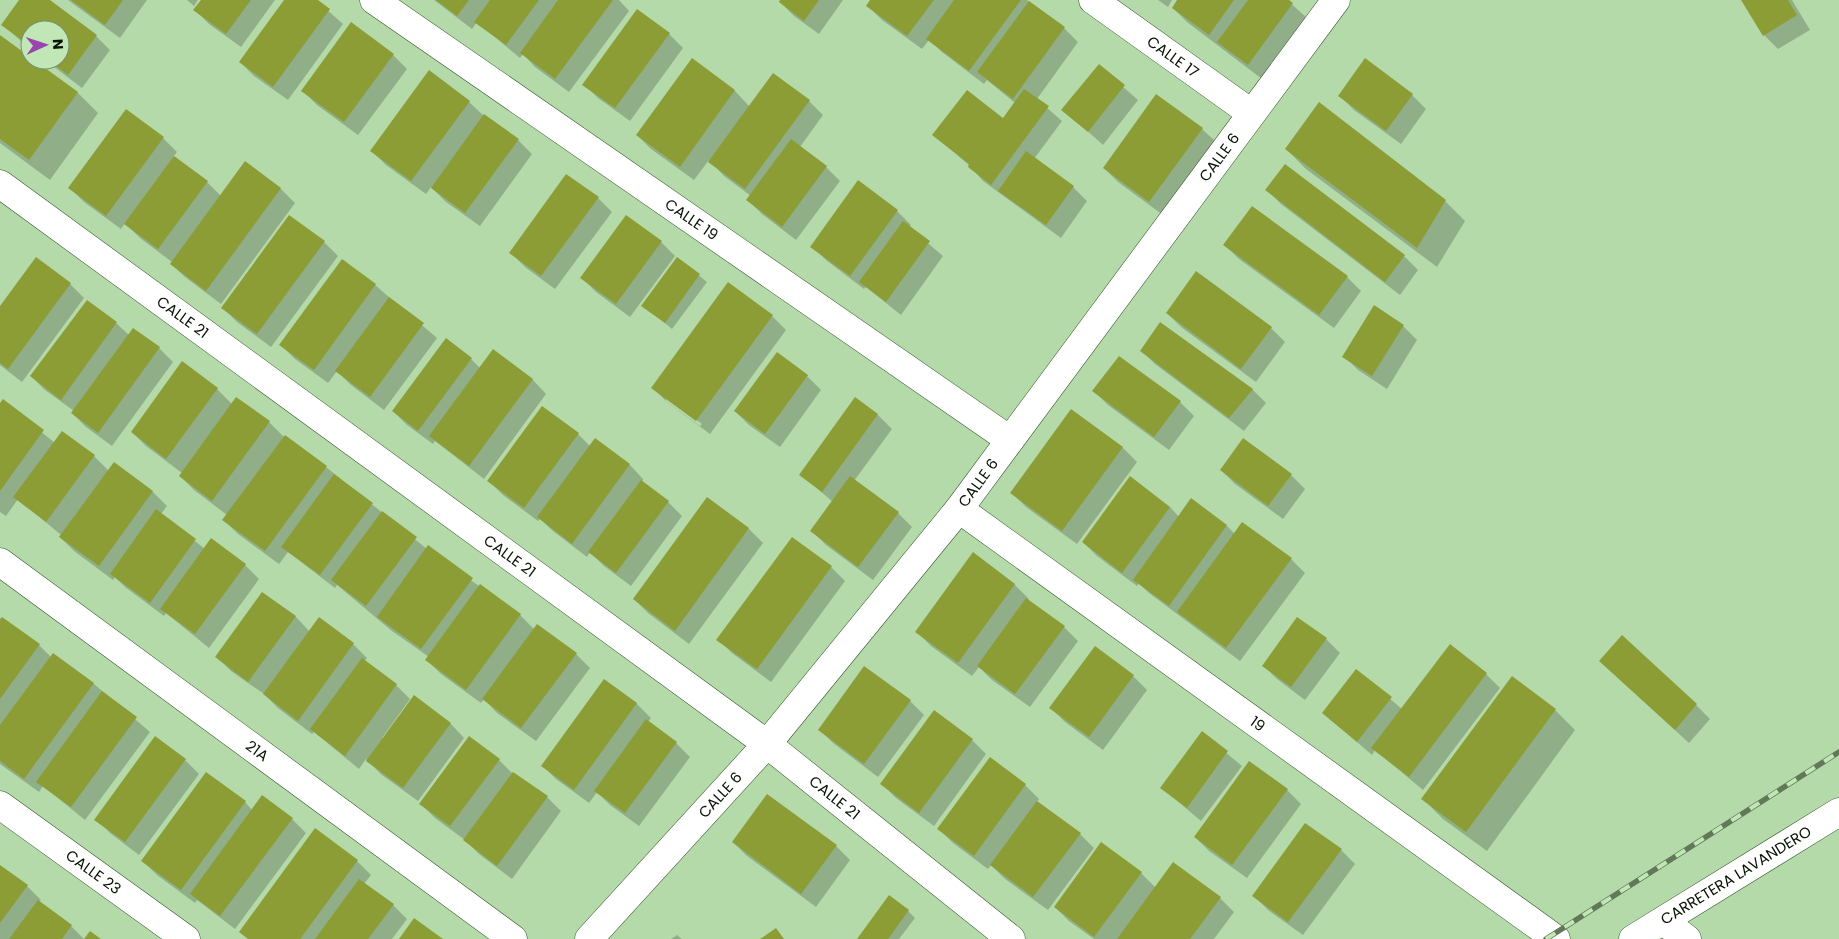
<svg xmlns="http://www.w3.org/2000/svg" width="1839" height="939" font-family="Poppins,sans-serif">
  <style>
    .shadow { fill: #0003; fill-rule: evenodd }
    .building { fill: #8c9d36 }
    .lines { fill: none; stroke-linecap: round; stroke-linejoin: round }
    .minor-casing { stroke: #34542a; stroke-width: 29 }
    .minor { stroke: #fff; stroke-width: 28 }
    .rail-casing { stroke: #617959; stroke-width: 5.5 }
    .rail { stroke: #c2e7b7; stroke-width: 4; stroke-dasharray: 11; stroke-linecap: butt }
    .labels { text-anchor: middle; stroke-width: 4; stroke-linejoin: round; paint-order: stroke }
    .street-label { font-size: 15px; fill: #061203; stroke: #c2e7b7 }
  </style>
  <rect width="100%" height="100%" fill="#b5daaa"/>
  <g class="shadow">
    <path d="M20 0H47L96 36 110 50 82 88 45 60H60V30H30V49L3 25Z"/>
    <path d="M68 0H147L120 38Z"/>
    <path d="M187 0H198L194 6Z"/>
    <path d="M202 0H275L241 47 209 24 195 10Z"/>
    <path d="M286 0H316L343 24 288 100 254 76 240 62Z"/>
    <path d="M434 0H619L629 11 569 92 535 67 523 54 520 58 477 22 472 29Z"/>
    <path d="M782 0H843L819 34 794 16 780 2Z"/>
    <path d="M872 0H1027L1064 28 1078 42 1037 99 1062 121 1034 159 1073 187 1087 201 1061 238 983 181 970 166 934 135 1003 120 1015 103 987 80 984 84 942 52 929 40 922 49 882 20 868 6Z"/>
    <path d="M1158 0H1172L1168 7Z"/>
    <path d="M1179 0H1287L1307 18 1262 79 1187 22 1173 8Z"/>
    <path d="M1743 0H1792L1810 30 1778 49 1764 35Z"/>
    <path d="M669 34 683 48 630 121 598 98 584 84Z"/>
    <path d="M0 37 78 93 98 113 50 180 0 143Z"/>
    <path d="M393 55 407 69 358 135 317 105 303 91Z"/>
    <path d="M692 60 735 91 750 107 809 101 823 115 800 147 826 167 840 181 796 240 762 214 748 200 751 196 724 176 709 160 694 180 651 149 637 135Z"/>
    <path d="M1365 60 1412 95 1426 109 1401 144 1354 110 1340 96Z"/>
    <path d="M1099 66 1138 100 1103 145 1063 109Z"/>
    <path d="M469 102 484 116 518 140 532 154 480 226 446 202 431 187 426 194 386 165 372 151Z"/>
    <path d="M1202 129 1216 142 1163 215 1118 182 1104 168Z"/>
    <path d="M163 138 177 152 173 157 207 182 221 196 245 162 281 189 295 203 221 304 185 277 171 264 172 262 140 238 125 223 121 229 84 202 70 188Z"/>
    <path d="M1286 149 1445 201 1465 221 1437 267 1306 169Z"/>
    <path d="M1286 166 1404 256 1418 270 1400 295 1281 204 1267 190Z"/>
    <path d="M598 198 612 212 555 289 525 267 511 253Z"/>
    <path d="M1252 207 1347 277 1361 291 1334 328 1239 259 1225 245Z"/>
    <path d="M897 211 911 225 909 227 943 256 901 315 866 287 864 289 826 260 812 246Z"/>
    <path d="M324 242 338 256 271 347 237 322 223 308Z"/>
    <path d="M661 242 675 256 630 317 596 292 582 278Z"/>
    <path d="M677 258 707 282 672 329 643 305Z"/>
    <path d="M342 261 375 285 437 338 384 410 351 385 337 371 328 383 295 359 281 345Z"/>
    <path d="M70 284 84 298 22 382 0 365V308Z"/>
    <path d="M87 301 116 323 129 335 159 348 173 362 112 446 86 427 72 413 74 411 45 390 31 376Z"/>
    <path d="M1167 313 1271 328 1285 342 1256 382 1181 327Z"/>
    <path d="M772 316 786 330 710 434 667 402 653 388ZM666 397 702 424 700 426 666 401Z"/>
    <path d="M1403 326 1417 340 1387 389 1358 370 1344 356Z"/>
    <path d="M1141 350 1252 389 1266 403 1244 431 1155 364Z"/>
    <path d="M471 359 480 368 533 380 546 394 484 479 435 441 433 444 407 425 393 411Z"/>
    <path d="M807 376 821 390 780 447 749 425 735 411Z"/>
    <path d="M217 389 232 404 269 422 284 437 326 467 427 549 520 615 534 629 538 625 576 654 590 668 536 741 497 713 484 699 481 703 441 674 427 660 429 657 392 631 337 585 335 588 288 552 279 564 238 534 224 520 227 515 194 490 180 476 182 473 146 446 132 432Z"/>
    <path d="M1094 391 1180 402 1194 416 1169 450 1108 405Z"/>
    <path d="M855 399 878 415 892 429 854 481 898 513 912 527 873 580 826 545 812 531 833 502 800 474Z"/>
    <path d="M3 401 55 443 94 456 109 471 114 463 153 492 167 506 161 514 205 549 245 565 259 579 209 648 166 613 164 616 125 587 115 577 113 580 74 551 60 537 61 535 18 499 6 516 0 512V405Z"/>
    <path d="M1072 411 1123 448 1137 462 1077 544 1026 507 1012 493Z"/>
    <path d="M578 434 590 446 595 440 630 465 643 479 642 482 668 502 682 516 631 586 604 566 590 552 587 557 553 531 540 519 538 521 503 495 489 481Z"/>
    <path d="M1221 470 1291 475 1305 489 1283 519 1235 484Z"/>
    <path d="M708 499 749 529 763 543 689 644 648 613 634 599Z"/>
    <path d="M1170 507 1179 517 1226 525 1235 534 1291 559 1305 573 1240 661 1149 593 1139 583 1137 586 1097 556 1083 542Z"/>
    <path d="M792 538 831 567 845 581 771 682 732 653 718 639Z"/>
    <path d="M974 554 1015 585 1029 599 1028 600 1064 627 1078 641 1030 707 992 680 979 667 972 676 931 646 917 632Z"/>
    <path d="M262 593 296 617 310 632 319 619 353 644 367 658 364 662 396 685 410 699 382 738 384 739 451 724 464 738 418 801 382 775 366 759 359 769 314 732 312 734 278 708 264 694 231 671 217 657Z"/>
    <path d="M0 618 39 645 51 657 53 654 94 684 150 732 85 820 43 786 39 792 0 764Z"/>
    <path d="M1326 639 1340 653 1305 700 1277 679 1263 665Z"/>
    <path d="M1357 671 1402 709 1486 674 1500 688 1423 790 1375 750 1372 755 1323 713Z"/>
    <path d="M1615 675 1696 705 1710 719 1689 743Z"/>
    <path d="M1133 676 1147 690 1103 750 1065 722 1051 708Z"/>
    <path d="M604 681 637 704 651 718 648 722 676 743 690 757 639 826 610 805 597 792 589 803 556 779 542 765Z"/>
    <path d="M910 701 924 715 878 777 833 743 819 729Z"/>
    <path d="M1555 710 1575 730 1487 851 1443 819 1423 799Z"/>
    <path d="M1202 733 1242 766 1201 821 1162 788Z"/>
    <path d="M972 740 986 754 934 826 896 798 882 784Z"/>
    <path d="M185 760 199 774 139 855 110 833 96 819Z"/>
    <path d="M499 760 513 774 547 797 561 811 512 879 479 854 465 840 435 818 421 804Z"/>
    <path d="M1249 763 1287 790 1301 804 1247 878 1209 851 1195 837Z"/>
    <path d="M1025 785 1039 799 1037 802 1080 834 1094 848 1048 910 1005 879 991 865 988 869 953 843 939 829Z"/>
    <path d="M245 802 252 810 292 819 306 833 235 929 197 900 195 903 157 875 143 861Z"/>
    <path d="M733 842 836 846 850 860 816 907 747 856Z"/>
    <path d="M1341 850 1355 864 1303 935 1268 910 1254 896Z"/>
    <path d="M357 861 371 875 364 884 393 905 407 919 392 939H248L241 932Z"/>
    <path d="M0 866 27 886 41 900 39 902 71 926 84 939H0Z"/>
    <path d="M1141 873 1156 888 1220 898 1234 912 1214 939H1094L1069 921 1055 907Z"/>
    <path d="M908 911 915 918 899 939H858Z"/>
    <path d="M677 935 682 939H671Z"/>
  </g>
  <g class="building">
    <path d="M19 0H50L97 35 68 75 48 60H60V30H30V46L1 25Z"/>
    <path d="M71 0H123L105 25Z"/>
    <path d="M201 0H251L226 34 193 10Z"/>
    <path d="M284 0H318L330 9 273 87 239 62Z"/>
    <path d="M436 0H469L457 16Z"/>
    <path d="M490 0H539L506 45 474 22Z"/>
    <path d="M558 0H613L555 79 520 53Z"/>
    <path d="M780 0H819L804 21 779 2Z"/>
    <path d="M870 0H934L907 36 866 6Z"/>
    <path d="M954 0H1021L969 71 926 39Z"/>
    <path d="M1177 0H1234L1209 35 1172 8Z"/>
    <path d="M1248 0H1289L1293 3 1248 65 1217 42Z"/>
    <path d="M1741 0H1788L1797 15 1763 36Z"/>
    <path d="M1029 1 1065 27 1013 99 977 72Z"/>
    <path d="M637 9 670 33 615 108 582 85Z"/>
    <path d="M351 22 394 54 344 122 301 91Z"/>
    <path d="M0 35 30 57V60H34L78 92 29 160 0 139Z"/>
    <path d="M692 58 735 90 680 167 636 135Z"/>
    <path d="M1365 58 1413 94 1386 131 1338 96Z"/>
    <path d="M1099 64 1125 85 1088 132 1061 110Z"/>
    <path d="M429 70 470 101 411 181 370 151Z"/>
    <path d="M773 73 810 100 745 189 708 162Z"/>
    <path d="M1024 89 1049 106 991 185 968 167 969 164 932 135 967 90 1003 118Z"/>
    <path d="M1156 94 1203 128 1149 202 1103 168Z"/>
    <path d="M1319 102 1446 200 1417 248 1285 149Z"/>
    <path d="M126 109 164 137 106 216 68 188Z"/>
    <path d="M484 114 519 139 465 213 431 188Z"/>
    <path d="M791 139 827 166 782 227 746 200Z"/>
    <path d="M1026 151 1074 186 1046 225 998 191Z"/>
    <path d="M174 156 208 181 158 249 124 224Z"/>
    <path d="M245 161 281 188 206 291 170 264Z"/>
    <path d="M1285 164 1405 255 1385 282 1265 190Z"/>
    <path d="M566 174 599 197 541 276 509 253Z"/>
    <path d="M858 180 898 210 850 276 810 247Z"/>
    <path d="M1252 206 1348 276 1319 315 1223 245Z"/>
    <path d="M289 215 325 241 257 334 221 308Z"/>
    <path d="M626 215 662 241 616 304 580 278Z"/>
    <path d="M903 221 930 241 886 302 859 282Z"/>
    <path d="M36 257 71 283 8 369 0 363V306Z"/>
    <path d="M677 257 700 274 665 323 641 306Z"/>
    <path d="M342 259 376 284 314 370 279 345Z"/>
    <path d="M1196 271 1272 327 1241 369 1166 313Z"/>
    <path d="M728 282 773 315 696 421 651 388Z"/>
    <path d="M389 297 424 323 370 397 335 371Z"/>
    <path d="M87 300 117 322 61 400 30 376Z"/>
    <path d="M1374 305 1404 325 1372 376 1342 357Z"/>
    <path d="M1160 322 1253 389 1229 418 1140 351Z"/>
    <path d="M133 328 160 347 98 433 71 413Z"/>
    <path d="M446 338 472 358 418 431 392 411Z"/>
    <path d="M493 349 533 379 469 466 429 436Z"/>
    <path d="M777 352 808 375 765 434 734 411Z"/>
    <path d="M1119 356 1181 401 1154 437 1092 391Z"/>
    <path d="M182 361 218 388 166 459 131 432Z"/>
    <path d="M236 397 270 421 212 501 179 476Z"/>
    <path d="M855 397 878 414 822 492 799 475Z"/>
    <path d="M3 399 44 430 0 491V403Z"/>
    <path d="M542 406 579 433 524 508 487 481Z"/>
    <path d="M1071 409 1123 447 1062 531 1010 493Z"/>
    <path d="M62 431 95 455 46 522 13 497Z"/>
    <path d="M285 435 327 466 265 551 222 520Z"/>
    <path d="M595 438 630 464 572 544 537 517Z"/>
    <path d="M1243 438 1292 474 1268 506 1220 470Z"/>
    <path d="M114 462 153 491 99 566 59 537Z"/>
    <path d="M334 474 373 503 320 575 281 547Z"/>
    <path d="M850 476 899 512 858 567 810 531Z"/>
    <path d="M1130 476 1170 507 1122 573 1082 542Z"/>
    <path d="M641 480 669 501 616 573 588 552Z"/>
    <path d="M707 497 749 528 675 631 633 599Z"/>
    <path d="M1191 498 1227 525 1169 606 1133 580Z"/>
    <path d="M156 509 196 539 150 603 110 574Z"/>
    <path d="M382 511 417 537 366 606 331 580Z"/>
    <path d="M1242 522 1292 558 1226 648 1177 612Z"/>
    <path d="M792 537 832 566 757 669 716 640Z"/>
    <path d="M211 538 246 564 195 634 160 609Z"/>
    <path d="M428 545 473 578 421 649 377 617Z"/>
    <path d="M973 552 1015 584 958 663 915 632Z"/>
    <path d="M480 584 521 614 466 690 425 660Z"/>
    <path d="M262 592 296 616 248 682 215 657Z"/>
    <path d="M1026 598 1065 626 1015 694 977 666Z"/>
    <path d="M2 617 40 644 0 699V620Z"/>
    <path d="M319 617 354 643 298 721 263 694Z"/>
    <path d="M1297 617 1327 638 1291 687 1262 666Z"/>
    <path d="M537 624 577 653 521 728 482 699Z"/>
    <path d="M1622 635 1697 704 1675 730 1599 661Z"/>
    <path d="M1450 644 1487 673 1409 777 1371 748Z"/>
    <path d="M1095 646 1134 675 1089 737 1049 708Z"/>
    <path d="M53 653 94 683 24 779 0 761V725Z"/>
    <path d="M362 658 397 684 345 756 310 729Z"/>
    <path d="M864 666 911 700 864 764 818 730Z"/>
    <path d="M1356 669 1392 697 1357 742 1322 713Z"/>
    <path d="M1512 676 1556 709 1466 832 1421 799Z"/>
    <path d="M604 679 637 703 574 790 541 766Z"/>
    <path d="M102 691 137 717 71 807 36 782Z"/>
    <path d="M414 695 451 723 403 788 366 761Z"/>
    <path d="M934 710 973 739 919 813 880 784Z"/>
    <path d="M646 719 677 742 625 813 594 791Z"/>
    <path d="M1202 731 1228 751 1187 808 1160 788Z"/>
    <path d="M155 736 186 759 125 842 94 820Z"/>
    <path d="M469 736 500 759 450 826 419 804Z"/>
    <path d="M990 757 1026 784 974 856 937 829Z"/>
    <path d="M1249 761 1288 789 1232 865 1194 837Z"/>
    <path d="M206 772 246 801 181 890 141 861Z"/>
    <path d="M513 772 548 796 497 866 463 840Z"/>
    <path d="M767 794 837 845 801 894 732 842Z"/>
    <path d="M262 795 293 818 220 916 190 894Z"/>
    <path d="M1037 801 1081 833 1033 897 990 865Z"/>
    <path d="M1305 823 1342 849 1288 922 1252 896Z"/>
    <path d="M315 828 358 860 300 939H248L239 932Z"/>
    <path d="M1101 842 1142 872 1094 937 1054 907Z"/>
    <path d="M1173 862 1221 897 1190 939H1117Z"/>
    <path d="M0 865 28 885 0 923Z"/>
    <path d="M359 879 394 904 368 939H315Z"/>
    <path d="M889 895 909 910 888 939H857Z"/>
    <path d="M38 900 72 925 62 939H9Z"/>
    <path d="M414 918 443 939H399Z"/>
    <path d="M776 928 784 939H760Z"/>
    <path d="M90 931 101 939H84Z"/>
  </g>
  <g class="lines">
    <defs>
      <g id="minor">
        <path id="s1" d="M374 0 1010 440"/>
        <path id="s2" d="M1093 0 1251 113"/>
        <path id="s3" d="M0 184 767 744 1011 939"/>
        <path id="s4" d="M959 509 1556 939"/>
        <path id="s5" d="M0 562 513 939"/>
        <path id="s6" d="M0 805 186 939"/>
        <path d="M1663 921 1687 939"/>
        <path id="s7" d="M589 939 767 744 959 509 1336 0"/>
        <path id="s8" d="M1633 939 1839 812"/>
      </g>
    </defs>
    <use href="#minor" class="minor-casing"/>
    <use href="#minor" class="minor"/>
    <defs>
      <path id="rail" d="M1546 939 1839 752"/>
    </defs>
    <use href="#rail" class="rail-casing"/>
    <use href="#rail" class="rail"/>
  </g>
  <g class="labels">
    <g class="street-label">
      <text dy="5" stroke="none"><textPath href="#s2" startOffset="98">CALLE 17</textPath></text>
      <text dy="5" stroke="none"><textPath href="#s7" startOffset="1005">CALLE 6</textPath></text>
      <text dy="5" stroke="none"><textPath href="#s1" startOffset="386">CALLE 19</textPath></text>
      <text dy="5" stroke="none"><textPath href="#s3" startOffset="226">CALLE 21</textPath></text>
      <text dy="5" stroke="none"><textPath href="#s7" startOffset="600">CALLE 6</textPath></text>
      <text dy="5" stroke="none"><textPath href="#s3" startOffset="631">CALLE 21</textPath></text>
      <text dy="5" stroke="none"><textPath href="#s4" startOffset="368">19</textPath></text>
      <text dy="5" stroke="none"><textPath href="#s5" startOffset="319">21A</textPath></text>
      <text dy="5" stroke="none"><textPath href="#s7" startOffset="195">CALLE 6</textPath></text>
      <text dy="5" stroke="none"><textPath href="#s3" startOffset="1036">CALLE 21</textPath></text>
      <text dy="5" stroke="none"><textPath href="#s6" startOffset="115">CALLE 23</textPath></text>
      <text dy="5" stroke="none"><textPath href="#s8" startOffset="121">CARRETERA LAVANDERO</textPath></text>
    </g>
  </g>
  <g transform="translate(45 45) rotate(87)"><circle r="24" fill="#c2e7b7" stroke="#77926f"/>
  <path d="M0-4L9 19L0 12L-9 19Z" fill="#9a44b2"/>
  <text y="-8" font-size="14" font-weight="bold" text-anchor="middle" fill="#061203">N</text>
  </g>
</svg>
